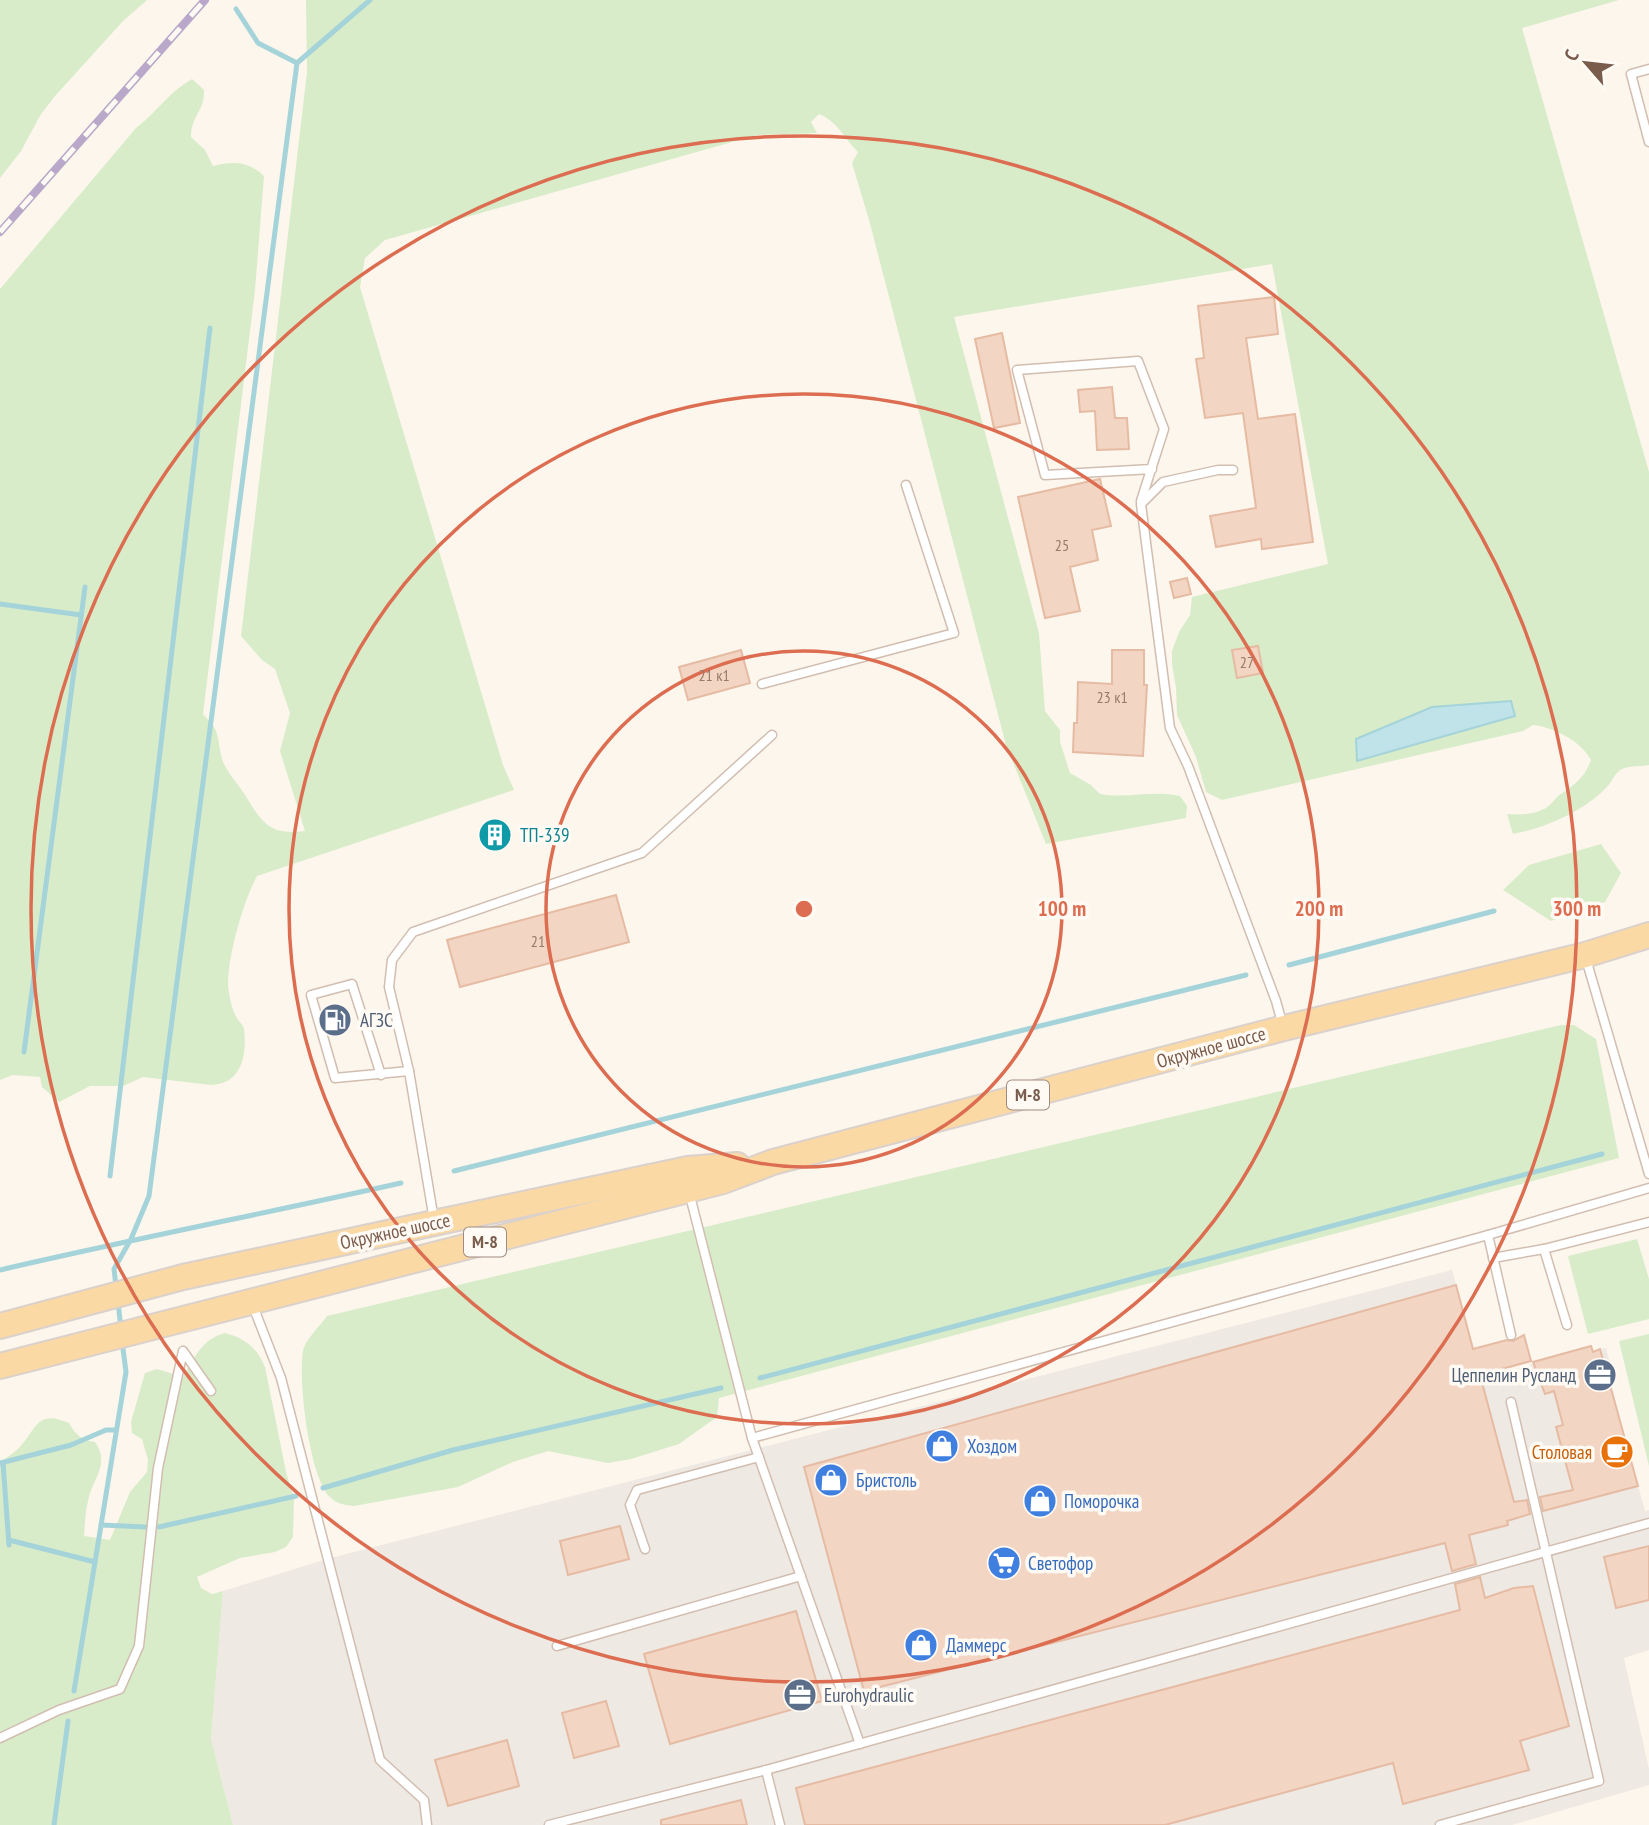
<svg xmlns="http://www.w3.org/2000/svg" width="1649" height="1825" font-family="'PT Sans Narrow',sans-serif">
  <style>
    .industrial { fill: #efe9e4 }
    .green { fill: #d8ecc9 }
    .water { fill: #bfe3e8; stroke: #a5d3da; stroke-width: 2 }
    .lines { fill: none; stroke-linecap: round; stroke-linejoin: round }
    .stream { stroke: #a5d3da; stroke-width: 5 }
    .building { fill: #f3d5c3; stroke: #e6bba3; stroke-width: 2 }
    .lane-casing { stroke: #d1beb0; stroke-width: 11 }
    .primary-casing { stroke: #dad1cd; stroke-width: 28 }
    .lane { stroke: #fff; stroke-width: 8 }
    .primary { stroke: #fbd9a5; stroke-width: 24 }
    .rail-casing { stroke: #b9a8c9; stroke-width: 8 }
    .rail { stroke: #fffaf3; stroke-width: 5; stroke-dasharray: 16; stroke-linecap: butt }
    .ring { fill: none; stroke: #dc6d51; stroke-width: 3.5 }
    .labels { text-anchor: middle; stroke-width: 7; stroke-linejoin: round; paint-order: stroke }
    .number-label { font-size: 16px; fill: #987a6a }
    .shield { fill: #fffaf3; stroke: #a28b7f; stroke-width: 2 }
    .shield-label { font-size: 18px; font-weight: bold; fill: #7a5c4d }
    .culture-label { font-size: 19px; fill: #0d838f; stroke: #fffaf3; text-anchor: start }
    .service-label { font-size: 19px; fill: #4e5e75; stroke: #fffaf3; text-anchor: start }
    .street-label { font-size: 19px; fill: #7a5c4d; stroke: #fffaf3 }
    .shop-label { font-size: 19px; fill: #366cbe; stroke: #fffaf3; text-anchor: start }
    .food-label { font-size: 19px; fill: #c56008; stroke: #fffaf3; text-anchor: end }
    .centre { fill: #dc6d51; stroke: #fffaf3; stroke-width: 3.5 }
    .ring-label { font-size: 21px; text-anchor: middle; font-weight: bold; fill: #dc6d51; stroke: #fffaf3; stroke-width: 7; stroke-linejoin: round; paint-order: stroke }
  </style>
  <rect width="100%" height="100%" fill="#fdf6ec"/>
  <path class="industrial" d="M1452 1270 1482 1379 1592 1346 1593 1351 1606 1348 1609 1360 1605 1361 1638 1486 1645 1511 1649 1510V1650L1624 1658 1649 1769V1785L1512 1825H233L211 1739 223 1591 327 1559Z"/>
  <g class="green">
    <path d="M0 0H147L123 21 55 96 41 114 21 151 0 178Z"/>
    <path d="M306 0H1619L1522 28 1649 472V765C1640 767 1631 765 1622 769 1613 774 1612 783 1605 789 1582 812 1545 828 1513 834L1507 814C1520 815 1534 815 1546 808 1550 805 1554 800 1558 796 1574 785 1584 779 1591 760 1581 741 1553 727 1533 725L1523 731 1222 800 1206 792 1196 757 1177 715 1176 688 1172 664V651L1179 632 1190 615 1192 597 1328 564 1272 264 954 317 1039 633 1045 711 1060 730V742L1070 773 1091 785 1100 794C1127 799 1153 790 1180 796L1187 806 1186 818 1046 844 1006 745 869 220 852 163 858 152C844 138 838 122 819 114L811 122 817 133 757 135 385 240 365 258 360 287 503 765 514 790 257 876C243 902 228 955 228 985 229 994 231 1008 236 1016 238 1021 243 1024 244 1029 247 1055 242 1084 211 1085L143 1077 123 1086H90L59 1102 42 1087 40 1077 13 1075 0 1080V289L136 128C156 113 170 91 192 79L204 90C205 111 191 116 191 137L205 150 213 166C233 161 248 161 264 176L255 290 203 714C207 719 214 725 216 731 220 742 219 753 224 764 229 775 239 785 245 795 262 823 270 836 305 831L280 751 290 713 275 669 262 660 241 636 307 72Z"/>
    <path d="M1601 844 1621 873 1605 902 1551 921 1503 890 1529 865Z"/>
    <path d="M1561 1025H1574L1596 1039 1619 1158 719 1398 717 1417 679 1444 631 1459 608 1463 548 1451 513 1462 458 1487 354 1506C345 1505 336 1504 330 1497 309 1476 298 1380 303 1351 305 1340 320 1326 327 1316Z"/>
    <path d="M1637 1239 1649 1279V1319L1588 1334 1568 1256Z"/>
    <path d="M225 1333C245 1338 257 1348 265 1367L286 1472 294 1499 293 1537 286 1547 275 1552 240 1558 197 1577 201 1588 212 1594 223 1591 211 1739 233 1825H0V1462C7 1458 13 1453 19 1448 37 1428 37 1409 69 1423 76 1435 81 1440 95 1442 111 1464 92 1479 88 1501 85 1513 85 1525 84 1536L110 1540 130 1492 147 1472 148 1460 142 1439 132 1433 131 1422 145 1373 157 1369 183 1377C194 1358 202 1339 225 1333Z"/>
    <path d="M1649 1334V1466L1619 1341Z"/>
  </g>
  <path class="water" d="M1511 701 1515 716 1357 761 1356 739 1432 707Z"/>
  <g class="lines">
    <g class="stream">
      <path d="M297 63 370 0"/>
      <path d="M0 604 81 615"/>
      <path d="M1289 965 1494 911"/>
      <path d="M24 1052 85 587"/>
      <path d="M454 1171 1246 975"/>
      <path d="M110 1176 210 328"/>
      <path d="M0 1270C133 1239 267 1213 401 1183"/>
      <path d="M116 1286 114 1269 131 1239 149 1196 297 63 258 43 236 9"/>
      <path d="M118 1303 121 1328"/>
      <path d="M760 1378 1602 1154"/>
      <path d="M0 1463 71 1445 106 1430H116"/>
      <path d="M3 1463 9 1545"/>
      <path d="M323 1488 453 1450 721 1388"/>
      <path d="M101 1525 146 1527"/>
      <path d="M159 1527 296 1496"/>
      <path d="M9 1540 95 1562"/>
      <path d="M74 1691 126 1372 122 1341"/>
      <path d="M54 1825 68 1721"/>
    </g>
  </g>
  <g class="building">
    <path d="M1274 297 1278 334 1246 338 1258 419 1295 414 1313 542 1262 549 1261 539 1216 547 1210 516 1256 508 1243 413 1205 418 1196 359 1204 358 1198 306Z"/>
    <path d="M1002 333 1020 423 994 428 975 339Z"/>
    <path d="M1112 387 1115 418H1127L1129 449 1097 450 1095 411 1080 412 1078 390Z"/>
    <path d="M1100 479 1111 526 1092 530 1098 560 1070 567 1080 611 1045 618 1018 497Z"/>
    <path d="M1187 578 1191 594 1174 598 1170 582Z"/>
    <path d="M1258 646 1263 673 1237 678 1232 650Z"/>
    <path d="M741 650 750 683 688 700 679 667Z"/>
    <path d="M1112 650H1144V685H1147L1143 756 1073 752 1074 723H1077L1078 682 1112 684Z"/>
    <path d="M500 820 506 846 490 850 484 824Z"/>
    <path d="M616 895 629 942 460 987 447 940Z"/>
    <path d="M1456 1285 1473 1349 1507 1340 1513 1341 1524 1335 1531 1361 1480 1375 1514 1502 1527 1500 1530 1514 1507 1521 1508 1525 1469 1535 1476 1564 1452 1571 1445 1543 864 1691 804 1467Z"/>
    <path d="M1591 1346 1593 1352 1600 1349 1638 1486 1543 1511 1540 1497 1573 1490 1556 1427 1563 1425 1554 1391 1545 1394 1533 1362Z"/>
    <path d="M620 1526 629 1559 568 1575 560 1541Z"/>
    <path d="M1649 1546V1600L1616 1608 1604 1557Z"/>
    <path d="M1480 1577 1485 1598 1514 1588 1533 1586 1569 1726 1520 1741 1529 1770 1403 1804 1393 1763 1165 1825H805L796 1788 1460 1610 1455 1584Z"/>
    <path d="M796 1611 822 1701 670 1744 644 1654Z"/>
    <path d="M606 1701 619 1746 574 1758 562 1713Z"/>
    <path d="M507 1740 519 1786 448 1806 435 1760Z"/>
    <path d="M741 1800 747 1825H661V1820Z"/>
  </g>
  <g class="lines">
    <defs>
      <g id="lane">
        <path d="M1649 69 1631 74 1649 142"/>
        <path d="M1233 470H1218L1163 482 1141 504 1170 728 1188 766 1276 1001 1283 1026"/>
        <path d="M1141 501 1164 429 1138 361 1017 370 1045 475 1152 469"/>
        <path d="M762 684 954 633 906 485"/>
        <path d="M1586 959 1649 1174"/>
        <path d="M381 1075 352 984 311 995 335 1078 409 1071"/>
        <path d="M689 1192 752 1438 860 1744"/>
        <path d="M434 1220 409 1071 389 987 392 960 413 932 642 853 772 735"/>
        <path d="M1544 1249 1567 1325"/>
        <path d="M1493 1258 1544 1249 1649 1222"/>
        <path d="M253 1306 281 1378 380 1760 424 1800 427 1825"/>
        <path d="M1511 1335 1488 1235 1649 1188"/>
        <path d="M752 1438 1488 1235"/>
        <path d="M645 1549 630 1505 637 1490 759 1457"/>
        <path d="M557 1646 801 1576"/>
        <path d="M0 1738 59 1710 120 1689 139 1646 158 1468 183 1351 211 1391"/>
        <path d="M766 1770 780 1825"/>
        <path d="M549 1825 766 1770 1649 1523"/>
        <path d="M1440 1825 1599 1781 1511 1402"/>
      </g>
      <g id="primary">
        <path d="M0 1326 183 1277 434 1223 688 1169 737 1165"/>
        <path d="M0 1366 723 1181 773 1162 1284 1028 1585 955 1649 935"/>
      </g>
    </defs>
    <use href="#lane" class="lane-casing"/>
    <use href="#primary" class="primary-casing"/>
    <use href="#lane" class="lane"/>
    <use href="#primary" class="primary"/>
    <defs>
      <path id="rail" d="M0 232 205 0"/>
    </defs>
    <use href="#rail" class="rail-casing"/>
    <use href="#rail" class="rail"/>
  </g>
  <g class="ring">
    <circle cx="804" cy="909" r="258"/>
    <circle cx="804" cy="909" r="515"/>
    <circle cx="804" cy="909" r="773"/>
  </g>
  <defs>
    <symbol id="building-disc" viewBox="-11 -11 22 22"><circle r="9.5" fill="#0f9aa8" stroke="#fffaf3"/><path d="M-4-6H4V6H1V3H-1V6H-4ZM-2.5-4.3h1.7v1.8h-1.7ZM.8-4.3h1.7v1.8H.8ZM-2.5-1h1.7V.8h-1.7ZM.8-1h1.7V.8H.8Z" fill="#fff"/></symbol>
    <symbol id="fuel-disc" viewBox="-11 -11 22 22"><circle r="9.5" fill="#5c6f8a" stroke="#fffaf3"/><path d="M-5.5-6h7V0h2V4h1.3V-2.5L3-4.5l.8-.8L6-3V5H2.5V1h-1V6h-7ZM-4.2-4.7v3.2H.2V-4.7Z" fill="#fff"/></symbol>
    <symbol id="office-disc" viewBox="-11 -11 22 22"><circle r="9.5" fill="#5c6f8a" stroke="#fffaf3"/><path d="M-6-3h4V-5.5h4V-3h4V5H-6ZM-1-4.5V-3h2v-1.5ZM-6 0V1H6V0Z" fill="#fff"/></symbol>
    <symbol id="shop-disc" viewBox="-11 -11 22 22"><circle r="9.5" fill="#3f7fe0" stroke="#fffaf3"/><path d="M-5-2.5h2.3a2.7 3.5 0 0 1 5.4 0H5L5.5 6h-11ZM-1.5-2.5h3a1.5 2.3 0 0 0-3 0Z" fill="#fff"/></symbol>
    <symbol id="cafe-disc" viewBox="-11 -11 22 22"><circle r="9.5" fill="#e8710a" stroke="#fffaf3"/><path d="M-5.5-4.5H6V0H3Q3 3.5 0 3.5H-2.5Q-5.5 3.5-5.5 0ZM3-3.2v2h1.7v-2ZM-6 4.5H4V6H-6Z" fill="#fff"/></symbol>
    <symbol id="supermarket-disc" viewBox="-11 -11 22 22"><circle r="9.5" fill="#3f7fe0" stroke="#fffaf3"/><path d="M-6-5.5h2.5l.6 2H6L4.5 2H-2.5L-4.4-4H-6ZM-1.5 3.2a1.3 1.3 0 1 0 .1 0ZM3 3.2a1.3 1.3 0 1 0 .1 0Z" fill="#fff"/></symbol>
  </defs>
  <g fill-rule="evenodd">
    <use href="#building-disc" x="476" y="816" width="38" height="38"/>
    <use href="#fuel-disc" x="316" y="1001" width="38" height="38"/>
    <use href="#office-disc" x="1581" y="1356" width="38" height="38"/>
    <use href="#shop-disc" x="923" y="1427" width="38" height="38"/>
    <use href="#cafe-disc" x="1598" y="1433" width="38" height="38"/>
    <use href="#shop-disc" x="812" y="1461" width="38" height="38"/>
    <use href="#shop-disc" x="1021" y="1482" width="38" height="38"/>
    <use href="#supermarket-disc" x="985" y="1544" width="38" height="38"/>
    <use href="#shop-disc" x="902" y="1626" width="38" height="38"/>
    <use href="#office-disc" x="781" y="1676" width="38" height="38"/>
  </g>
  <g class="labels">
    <g class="number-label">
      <text x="1062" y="551">25</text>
      <text x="1247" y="668">27</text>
      <text x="714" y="681">21 к1</text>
      <text x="1112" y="703">23 к1</text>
      <text x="538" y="947">21</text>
    </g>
    <g class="shield">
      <rect x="1007" y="1080.5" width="42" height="29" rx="5"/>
      <rect x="464" y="1227.5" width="42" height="29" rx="5"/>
    </g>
    <g class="shield-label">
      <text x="1028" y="1101">М-8</text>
      <text x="485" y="1248">М-8</text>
    </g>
    <g class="culture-label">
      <text x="520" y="842">ТП-339</text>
    </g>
    <g class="service-label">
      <text x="360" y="1027">АГЗС</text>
      <text x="1576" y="1382" text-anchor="end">Цеппелин Русланд</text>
      <text x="824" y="1702">Eurohydraulic</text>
    </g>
    <g class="street-label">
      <text transform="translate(1211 1047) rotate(-15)" y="7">Окружное шоссе</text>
      <text transform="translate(395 1231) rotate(-12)" y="7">Окружное шоссе</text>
    </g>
    <g class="shop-label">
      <text x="967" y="1453">Хоздом</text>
      <text x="856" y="1487">Бристоль</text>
      <text x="1064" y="1508">Поморочка</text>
      <text x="1028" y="1570">Светофор</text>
      <text x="946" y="1652">Даммерс</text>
    </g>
    <g class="food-label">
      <text x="1592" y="1459">Столовая</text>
    </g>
  </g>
  <circle cx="804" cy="909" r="10" class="centre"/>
  <g class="ring-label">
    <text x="1062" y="916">100 m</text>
    <text x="1319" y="916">200 m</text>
    <text x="1577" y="916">300 m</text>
  </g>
  <g transform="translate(1586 63) rotate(298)" stroke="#fffaf3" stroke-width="5" paint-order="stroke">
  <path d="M0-5L12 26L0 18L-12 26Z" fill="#7a5c4d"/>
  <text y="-10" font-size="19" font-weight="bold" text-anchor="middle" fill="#7a5c4d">С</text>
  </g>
</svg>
